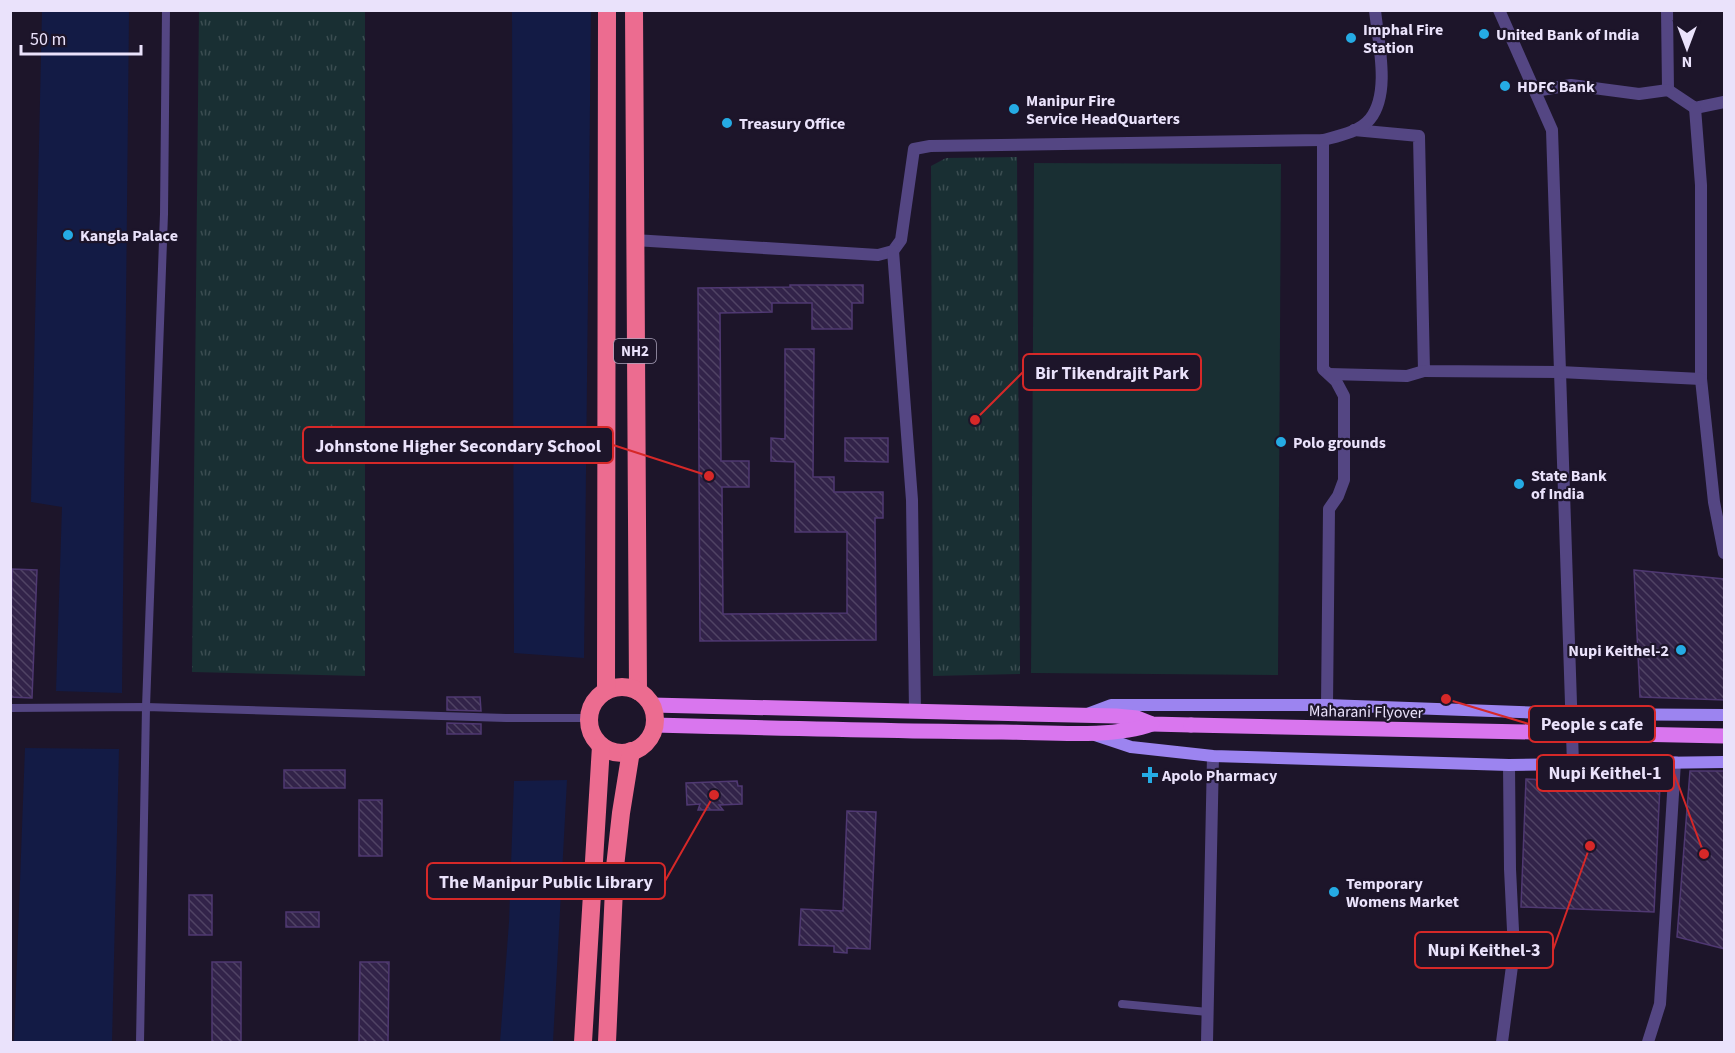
<svg xmlns="http://www.w3.org/2000/svg" width="1735" height="1053" font-family="'Source Sans 3',sans-serif">
  <style>
    .grass { fill: url(#grass-tufts) }
    .pitch { fill: #192f33 }
    .water { fill: #131b45 }
    .building { fill: url(#building-back-hatch); stroke: #4f3872; stroke-width: 1.5 }
    .lines { fill: none; stroke-linecap: round; stroke-linejoin: round }
    .lane { stroke: #544683; stroke-width: 8 }
    .street { stroke: #544683; stroke-width: 12 }
    .secondary { stroke: #9c84f0; stroke-width: 12 }
    .primary { stroke: #d976ee; stroke-width: 15 }
    .highway { stroke: #ec6c90; stroke-width: 18 }
    .primary-bridge { stroke: #d976ee; stroke-width: 15 }
    .poi-dot { fill: #25abe4; stroke: #1d152a; stroke-width: 2 }
    .labels { text-anchor: middle; stroke-width: 4.5; stroke-linejoin: round; paint-order: stroke }
    .shield { fill: #1d152a; stroke: #aca4bc; stroke-width: 1.5 }
    .shield-label { font-size: 15px; font-weight: bold; fill: #eae2fb }
    .poi-label { font-size: 16px; font-weight: bold; fill: #eae2fb; stroke: #1d152a; text-anchor: start }
    .street-label { font-size: 16px; fill: #eae2fb; stroke: #1d152a }
    .leader { fill: none; stroke: #d62828; stroke-width: 2 }
    .callout-dot { fill: #d62828; stroke: #1d152a; stroke-width: 2 }
    .callout { fill: #1d152a; stroke: #d62828; stroke-width: 2 }
    .callout-label { font-size: 18px; text-anchor: middle; font-weight: bold; fill: #eae2fb }
  </style>
  <defs>
    <pattern id="grass-tufts" width="24" height="20" patternUnits="userSpaceOnUse" patternTransform="scale(1.5)"><rect width="24" height="20" fill="#192f33"/><path d="M3 7l-1-3M5 7V3M7 7l1-3M15 17l-1-3M17 17v-4M19 17l1-3" fill="none" stroke="#3b4d51"/></pattern>
    <pattern id="building-back-hatch" width="6" height="6" patternUnits="userSpaceOnUse" patternTransform="scale(1.5)"><rect width="6" height="6" fill="#322349"/><path d="M-1 5l2 2M0 0l6 6M5-1l2 2" fill="none" stroke="#504364"/></pattern>
  </defs>
  <rect width="100%" height="100%" fill="#1d152a"/>
  <g class="grass">
    <path d="M199 11H365V676L192 672Z"/>
    <path d="M1017 157 1020 674 933 676 931 166 946 158Z"/>
  </g>
  <path class="pitch" d="M1034 163 1281 164 1278 675 1031 673Z"/>
  <g class="water">
    <path d="M42 11H129L122 693 56 691 62 507 31 502Z"/>
    <path d="M512 11H591L584 658 514 653Z"/>
    <path d="M25 748 119 749 112 1042H14Z"/>
    <path d="M567 780 553 1042H500L509 922 514 781Z"/>
  </g>
  <g class="building">
    <path d="M790 285H863V303H852V329H812V303H772V312L720 313 721 461H749V487H722L723 614 847 613V532H795V462L771 461V438L785 439V349H814L813 477H834V492H883V518H875L876 640 700 641 698 288 790 287Z"/>
    <path d="M845 438H888V462L845 461Z"/>
    <path d="M12 569 37 570 32 698 10 697Z"/>
    <path d="M1634 570 1724 579 1725 700 1640 697Z"/>
    <path d="M447 697H480L481 711 447 710Z"/>
    <path d="M447 723 481 724V734H447Z"/>
    <rect x="284" y="770" width="61" height="18"/>
    <path d="M1690 771H1725V949L1677 937Z"/>
    <path d="M1526 779 1660 785 1654 912 1521 907Z"/>
    <path d="M737 781 738 786H742V804L719 805 723 810H698L700 804 687 805 686 783Z"/>
    <rect x="359" y="800" width="23" height="56"/>
    <path d="M847 811 876 812 870 949 847 948V953L834 952V946L799 945 801 909 843 911Z"/>
    <rect x="189" y="895" width="23" height="40"/>
    <rect x="286" y="912" width="33" height="15"/>
    <rect x="212" y="962" width="29" height="80"/>
    <path d="M360 962H389L388 1042H359Z"/>
  </g>
  <g class="lines">
    <g class="lane">
      <path d="M10 708 146 707 506 718H588"/>
      <path d="M1122 1004 1208 1012"/>
      <path d="M140 1042 146 707 164 214 166 10"/>
    </g>
    <g class="street">
      <path d="M1499 10 1552 130 1573 764"/>
      <path d="M1667 10 1668 90"/>
      <path d="M1535 91 1571 85 1639 94 1668 90 1695 108 1724 102"/>
      <path d="M1695 108 1701 185V379L1714 502 1724 553"/>
      <path d="M1354 130 1419 136 1424 371 1560 372 1701 379"/>
      <path d="M1323 140V369L1336 381 1344 396V480L1338 496 1329 509 1327 705"/>
      <path d="M634 240 878 255 893 251 901 240 914 149 930 146 1323 140C1338 136 1360 132 1370 119 1391 93 1378 42 1375 10"/>
      <path d="M893 251 912 500 915 712"/>
      <path d="M1329 374 1407 376 1424 371"/>
      <path d="M1207 1042 1213 756"/>
      <path d="M1502 1042 1514 951 1510 869 1509 765"/>
      <path d="M1648 1042 1660 1004 1675 762"/>
    </g>
    <g class="secondary">
      <path d="M1087 714 1111 705H1327L1572 714 1724 715"/>
      <path d="M1095 735 1131 747 1213 756 1509 765 1724 762"/>
    </g>
    <g class="primary">
      <path d="M652 705 1116 716 1137 718 1152 724 1191 725"/>
      <path d="M654 725C770 728 886 731 1002 732 1046 732 1111 739 1152 724"/>
    </g>
    <g class="highway">
      <path d="M634 10 638 691"/>
      <circle cx="622" cy="720" r="33"/>
      <path d="M606 691 607 10"/>
      <path d="M583 1042 601 746"/>
      <path d="M607 1042 615 867 621 813 631 751"/>
    </g>
    <path class="primary-bridge" d="M1191 725 1724 736"/>
  </g>
  <g class="poi-dot">
    <circle cx="1484" cy="34" r="6"/>
    <circle cx="1351" cy="38" r="6"/>
    <circle cx="1505" cy="86" r="6"/>
    <circle cx="1014" cy="109" r="6"/>
    <circle cx="727" cy="123" r="6"/>
    <circle cx="68" cy="235" r="6"/>
    <circle cx="1281" cy="442" r="6"/>
    <circle cx="1519" cy="484" r="6"/>
    <circle cx="1681" cy="650" r="6"/>
    <path d="M1147 766h6v6h6v6h-6v6h-6v-6h-6v-6h6z"/>
    <circle cx="1334" cy="892" r="6"/>
  </g>
  <g class="labels">
    <rect class="shield" x="614" y="339" width="42" height="24" rx="4.5"/>
    <g class="shield-label">
      <text x="635" y="356">NH2</text>
    </g>
    <g class="poi-label">
      <text x="1363" y="35">Imphal Fire<tspan x="1363" dy="18">Station</tspan></text>
      <text x="1496" y="40">United Bank of India</text>
      <text x="1517" y="92">HDFC Bank</text>
      <text x="1026" y="106">Manipur Fire<tspan x="1026" dy="18">Service HeadQuarters</tspan></text>
      <text x="739" y="129">Treasury Office</text>
      <text x="80" y="241">Kangla Palace</text>
      <text x="1293" y="448">Polo grounds</text>
      <text x="1531" y="481">State Bank<tspan x="1531" dy="18">of India</tspan></text>
      <text x="1669" y="656" text-anchor="end">Nupi Keithel-2</text>
      <text x="1162" y="781">Apolo Pharmacy</text>
      <text x="1346" y="889">Temporary<tspan x="1346" dy="18">Womens Market</tspan></text>
    </g>
    <g class="street-label">
      <text transform="translate(1366 711) rotate(1)" y="6">Maharani Flyover</text>
    </g>
  </g>
  <path class="leader" d="M975 420L1023 372M709 476L613 445M1446 699L1529 724M1704 854L1674 773M714 795L665 881M1590 846L1553 950"/>
  <g class="callout-dot">
    <circle cx="975" cy="420" r="6"/>
    <circle cx="709" cy="476" r="6"/>
    <circle cx="1446" cy="699" r="6"/>
    <circle cx="1704" cy="854" r="6"/>
    <circle cx="714" cy="795" r="6"/>
    <circle cx="1590" cy="846" r="6"/>
  </g>
  <g class="callout">
    <rect x="1023" y="354" width="178" height="36" rx="6"/>
    <rect x="303" y="427" width="310" height="36" rx="6"/>
    <rect x="1529" y="706" width="126" height="36" rx="6"/>
    <rect x="1537" y="755" width="137" height="36" rx="6"/>
    <rect x="427" y="863" width="238" height="36" rx="6"/>
    <rect x="1415" y="932" width="138" height="36" rx="6"/>
  </g>
  <g class="callout-label">
    <text x="1112" y="379">Bir Tikendrajit Park</text>
    <text x="458" y="452">Johnstone Higher Secondary School</text>
    <text x="1592" y="730">People s cafe</text>
    <text x="1605" y="779">Nupi Keithel-1</text>
    <text x="546" y="888">The Manipur Public Library</text>
    <text x="1484" y="956">Nupi Keithel-3</text>
  </g>
  <rect width="1735" height="1053" fill="none" stroke="#eae2fb" stroke-width="24"/>
  <g transform="translate(1687 48) rotate(180)" stroke="#1d152a" stroke-width="4.5" paint-order="stroke">
  <path d="M0-4.5L10 22L0 15L-10 22Z" fill="#eae2fb"/>
  <text y="-9" font-size="16" font-weight="bold" text-anchor="middle" fill="#eae2fb">N</text>
  </g>
  <path d="M21 45v9h120v-9" fill="none" stroke="#eae2fb" stroke-width="3"/>
  <text x="30" y="45" font-size="18" fill="#eae2fb" stroke="#1d152a" stroke-width="4.5" paint-order="stroke">50 m</text>
</svg>
